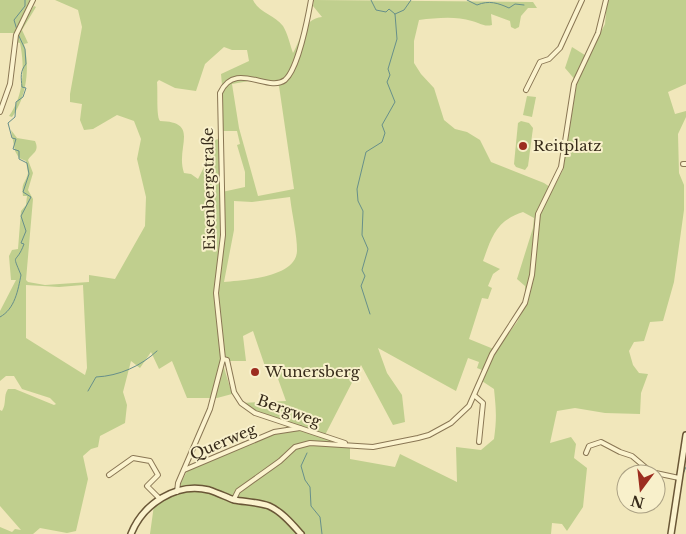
<svg xmlns="http://www.w3.org/2000/svg" width="686" height="534" font-family="'Libre Baskerville',serif">
  <style>
    .green { fill: #c0cf8e; fill-rule: evenodd }
    .lines { fill: none; stroke-linecap: round; stroke-linejoin: round }
    .stream { stroke: #678f8a; stroke-width: 1 }
    .street-casing { stroke: #897654; stroke-width: 6 }
    .secondary-casing { stroke: #6a5737; stroke-width: 8 }
    .street { stroke: #fbf3ce; stroke-width: 4 }
    .secondary { stroke: #fbf3ce; stroke-width: 5 }
    .poi-dot { fill: #9c2d1f; stroke: #f8f0cb; stroke-width: 2 }
    .labels { text-anchor: middle; stroke-width: 4; stroke-linejoin: round; paint-order: stroke }
    .poi-label { font-size: 15px; fill: #372b1a; stroke: #f8f0cb; text-anchor: start }
    .street-label { font-size: 15px; fill: #372b1a; stroke: #f8f0cb }
  </style>
  <rect width="100%" height="100%" fill="#f1e7bb"/>
  <g class="green">
    <path d="M0 0H32L15 33H0Z"/>
    <path d="M55 0H253C259 13 275 15 283 26 288 34 290 45 293 53 302 38 303 19 322 17L313 6 314 0 533 2 537 8H528L521 16 519 27 515 29 511 27 510 21 491 14 492 25C483 27 481 23 472 21 455 16 437 18 419 20L414 41V63L421 74 434 88 444 120 455 129 467 132 480 140 491 162 544 183 553 189 563 170 577 82 565 68 572 47 588 57 605 24 607 0H686V84L668 92 675 114 686 111V117L678 134 679 173 684 185V210L674 282 663 321 650 322 644 341 634 342 629 351 633 365 639 373 648 374 641 393 640 414 605 413 575 408 557 411 550 443 571 437 576 444 574 458 587 468 583 507 567 531 562 524 552 523 551 534H150L154 505 177 491 187 471 286 428 287 424 267 420 241 403 286 401 277 376 269 378 253 331 243 336 246 361H222L232 394 217 398H187L172 361 159 369 151 352 140 368 131 361 123 392 127 405 125 423 100 436 98 447 91 449 83 456 88 479 76 531 67 533 40 528 33 534H0V527L12 532 15 529 21 530 0 506V410L2 411C7 403 3 396 8 389H15L54 405 56 404 50 398 22 389 14 376H6L0 381V311L16 280H11L9 256 12 250 18 249 21 211 26 205 27 196H23C21 182 25 185 28 173L26 161 19 158 15 151 11 130 17 138 35 141C40 152 32 153 28 160L33 173 28 190 33 199 26 280 28 282 45 285 89 282V275L115 279 145 226 146 197 137 159 141 139 134 121 117 115 93 129 84 130 80 120 82 104 70 102V94L82 27 78 10ZM224 47 232 50H247L249 61 221 74 222 85 218 99 219 131H237L240 144 237 145 245 172V187L222 192 219 139 206 142 204 167 198 179 191 174 184 173C175 147 201 122 160 121 156 117 158 91 157 82L159 80 175 88 196 91 205 64ZM249 81 279 86 294 189 258 196 239 128 232 84ZM290 197C292 215 297 234 297 251 296 278 242 280 224 282L234 230V201L252 202ZM523 212 534 218 533 228 517 279 525 286V296L529 299 517 322 496 350 469 339 482 298 488 299 492 288 488 286 493 274 500 269 483 261C492 236 496 221 523 212ZM26 285 59 287 83 285 87 368 85 375 26 338ZM378 348 456 391 468 358 479 362 477 368 482 370 479 379 494 389C496 409 497 418 494 439L481 450 456 447 457 482 400 454 395 467 350 459V447L324 437 361 365 393 425 405 422 402 395 387 373Z"/>
    <path d="M34 6 36 7 22 30 28 43 24 44C30 67 27 97 12 117L9 116C24 96 25 67 20 43L16 42C18 28 26 17 34 6Z"/>
    <path d="M527 96 536 97 532 117 523 115Z"/>
    <path d="M521 121 529 123 533 128 528 166 525 170 516 167 514 164 518 123Z"/>
  </g>
  <g class="lines">
    <g class="stream">
      <path d="M467 0 477 5C489 0 498 3 509 8L515 4 524 5"/>
      <path d="M395 14 404 10 411 0"/>
      <path d="M17 30 14 20 25 6V0"/>
      <path d="M370 314 361 286 365 276 362 270 368 249 362 235 363 211 358 201 357 189 366 152 382 142 385 133 382 125 395 102 387 82 390 75 388 69 397 39 395 14 389 9 386 12 376 10 371 0"/>
      <path d="M0 317C15 309 18 290 21 275 11 251 16 266 24 244L21 243 26 231 21 216 31 197 23 192 29 174 27 163 19 159V151L13 149 16 139 12 138 8 123 15 117 16 102 23 97 26 88 22 87C21 77 20 71 26 64L25 49 18 34"/>
      <path d="M88 391 96 377C119 376 141 366 157 351"/>
      <path d="M307 453 301 466 305 480 310 487 311 506 320 517 322 534"/>
      <path d="M683 474 686 467"/>
      <path d="M674 534 678 505"/>
    </g>
    <defs>
      <g id="street">
        <path d="M526 90 540 62 549 59 560 48 582 0"/>
        <path d="M0 112 10 84 16 35 33 0"/>
        <path d="M683 164H686"/>
        <path d="M223 359 227 360 234 392 241 403 255 413 345 443"/>
        <path d="M475 396 483 403 479 442"/>
        <path d="M586 453 589 446 601 442 620 452 632 456 651 472 679 478"/>
        <path d="M184 470 274 432 300 428"/>
        <path d="M109 475 133 458 150 461 158 475 147 486 160 499"/>
        <path d="M177 492 178 483 210 409 223 359 216 293 223 235 220 93C235 60 268 93 285 80 298 69 308 17 311 0"/>
        <path d="M234 499 238 491 280 461 295 447 310 443 373 447 418 438 429 435 451 423 469 406 492 354 525 303 532 275 538 214 561 167 574 84 598 33 606 0"/>
      </g>
      <g id="secondary">
        <path d="M131 534C143 504 176 482 209 490 218 493 226 497 234 500 246 502 258 502 269 506 281 511 292 524 301 534"/>
        <path d="M671 534 686 435"/>
      </g>
    </defs>
    <use href="#street" class="street-casing"/>
    <use href="#secondary" class="secondary-casing"/>
    <use href="#street" class="street"/>
    <use href="#secondary" class="secondary"/>
  </g>
  <g class="poi-dot">
    <circle cx="523" cy="146" r="5"/>
    <circle cx="255" cy="372" r="5"/>
  </g>
  <g class="labels">
    <g class="poi-label">
      <text x="533" y="151">Reitplatz</text>
      <text x="265" y="377">Wunersberg</text>
    </g>
    <g class="street-label">
      <text transform="translate(209 189) rotate(-91)" y="5">Eisenbergstraße</text>
      <text transform="translate(289 411) rotate(20)" y="5">Bergweg</text>
      <text transform="translate(223 442) rotate(-23)" y="5">Querweg</text>
    </g>
  </g>
  <g transform="translate(641 489) rotate(195)"><circle r="24" fill="#f8f0cb" stroke="#aba184"/>
  <path d="M0-4L9 19L0 12L-9 19Z" fill="#9c2d1f"/>
  <text y="-8" font-size="14" font-weight="bold" text-anchor="middle" fill="#372b1a">N</text>
  </g>
</svg>
